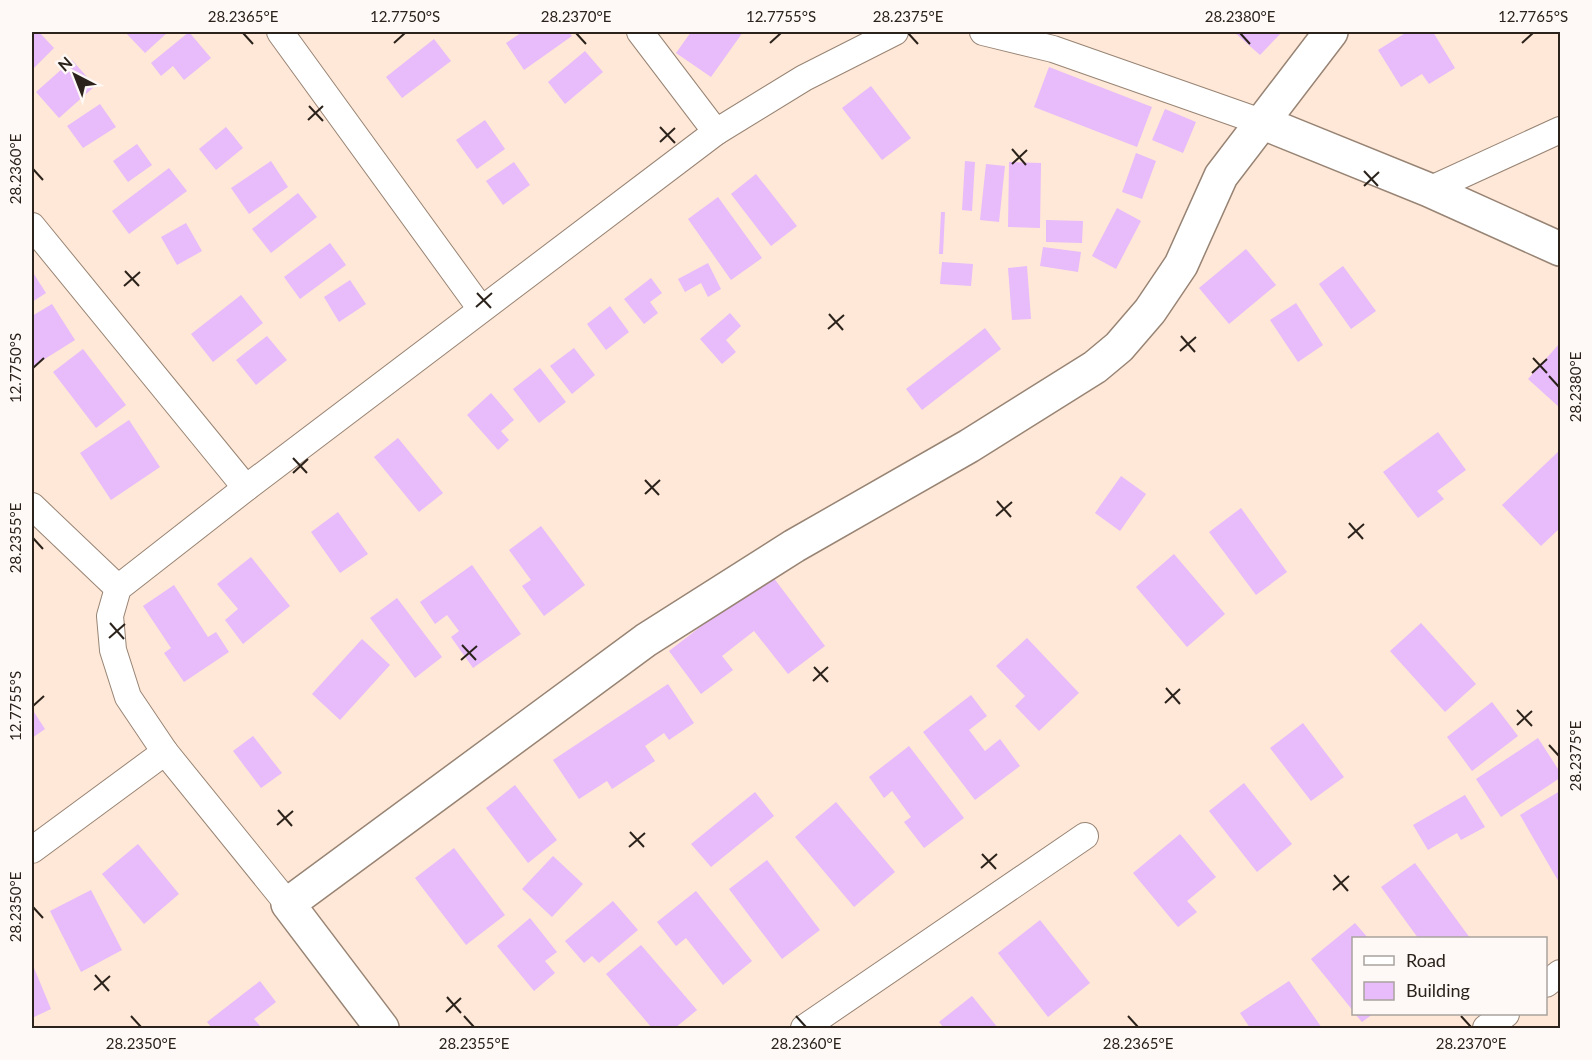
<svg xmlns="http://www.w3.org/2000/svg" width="1592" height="1060" font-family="Lato,sans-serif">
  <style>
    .building { fill: #e8bbfb }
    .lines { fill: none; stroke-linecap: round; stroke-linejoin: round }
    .street-casing { stroke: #988474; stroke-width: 28 }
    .secondary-casing { stroke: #988474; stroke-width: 36 }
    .street { stroke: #fff; stroke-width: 26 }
    .secondary { stroke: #fff; stroke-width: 33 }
    .ticks { fill: none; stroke: #2a221b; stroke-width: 2 }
    .neatline { fill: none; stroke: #2a221b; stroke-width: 2 }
    .ticks-label { font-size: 15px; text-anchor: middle; fill: #2a221b }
  </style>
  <rect width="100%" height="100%" fill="#ffe8d7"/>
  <g class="building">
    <path d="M32 32H39L54 48 32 70Z"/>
    <path d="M125 32H168L145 53Z"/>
    <path d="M189 32 211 58 184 80 173 66 161 76 151 63Z"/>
    <path d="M522 32H569L572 36 524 70 506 43Z"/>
    <path d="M691 32H743L711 77 676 53Z"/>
    <path d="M1234 32H1282L1260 55Z"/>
    <path d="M1407 32H1433L1455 68 1429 84 1422 74 1401 87 1378 50Z"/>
    <path d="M434 39 451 61 402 98 386 77Z"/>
    <path d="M585 51 603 72 565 104 548 82Z"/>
    <path d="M72 60 95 86 59 118 36 92Z"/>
    <path d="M1049 67 1152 107 1137 147 1034 107Z"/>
    <path d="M871 86 911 138 882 160 842 108Z"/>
    <path d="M100 104 116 127 83 148 67 126Z"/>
    <path d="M1165 109 1196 122 1183 153 1152 140Z"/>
    <path d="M485 120 505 149 477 169 456 140Z"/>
    <path d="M226 127 243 148 216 170 199 149Z"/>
    <path d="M137 144 152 165 128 182 113 161Z"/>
    <path d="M1136 153 1156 161 1142 199 1122 192Z"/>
    <path d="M271 161 288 187 249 214 231 188Z"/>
    <path d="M965 161 975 162 972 211 962 210Z"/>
    <path d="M514 162 530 185 503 205 486 181Z"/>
    <path d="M1009 162 1041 163 1040 228 1008 227Z"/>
    <path d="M986 164 1005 166 999 222 980 220Z"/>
    <path d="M169 168 187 191 129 234 112 211Z"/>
    <path d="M756 174 797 226 771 246 731 194Z"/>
    <path d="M298 193 317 217 271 253 252 229Z"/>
    <path d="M718 197 762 258 731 280 688 219Z"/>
    <path d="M1117 208 1141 221 1116 269 1092 256Z"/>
    <path d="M941 212H945L943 254H939Z"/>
    <path d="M1046 220 1083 221 1082 243 1046 242Z"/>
    <path d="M186 223 202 251 177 265 161 237Z"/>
    <path d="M330 243 346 265 300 299 284 277Z"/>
    <path d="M1043 247 1081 252 1078 272 1040 266Z"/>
    <path d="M1246 249 1276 285 1229 324 1199 288Z"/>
    <path d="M942 262 973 264 971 286 940 284Z"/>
    <path d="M708 263 721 289 708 297 701 283 685 292 678 279Z"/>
    <path d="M1027 266 1031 319 1012 320 1008 268Z"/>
    <path d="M1343 266 1376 311 1351 329 1319 284Z"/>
    <path d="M32 271 46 293 32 302Z"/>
    <path d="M651 278 662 293 650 302 658 313 644 324 624 299Z"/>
    <path d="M350 280 366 304 339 322 324 297Z"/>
    <path d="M241 295 263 323 213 362 191 334Z"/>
    <path d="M1296 303 1323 345 1298 362 1270 320Z"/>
    <path d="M52 304 75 340 32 367V316Z"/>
    <path d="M610 306 629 332 606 350 587 324Z"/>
    <path d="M730 313 741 326 726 340 736 352 722 364 700 339Z"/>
    <path d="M985 328 1001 349 922 410 906 389Z"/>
    <path d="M267 336 287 360 256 385 236 360Z"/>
    <path d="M1560 343V406L1559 407 1528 379Z"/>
    <path d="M574 348 595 375 572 394 550 366Z"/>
    <path d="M83 349 126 405 96 428 53 372Z"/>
    <path d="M540 368 566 402 539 423 513 389Z"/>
    <path d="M491 393 514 420 501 431 509 440 498 450 467 415Z"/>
    <path d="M129 420 160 467 111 500 80 453Z"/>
    <path d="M1438 432 1466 470 1437 491 1444 499 1418 518 1383 472Z"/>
    <path d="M398 438 443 493 419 512 374 457Z"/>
    <path d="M1560 450V528L1541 546 1502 505Z"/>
    <path d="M1121 476 1146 494 1120 531 1095 513Z"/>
    <path d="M1241 508 1287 572 1256 595 1209 532Z"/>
    <path d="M338 512 368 554 340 573 311 532Z"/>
    <path d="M541 526 585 585 544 616 522 586 531 580 509 550Z"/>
    <path d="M1174 554 1225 614 1187 647 1136 587Z"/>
    <path d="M251 557 290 606 243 644 225 620 238 609 217 584Z"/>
    <path d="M472 565 521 634 473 668 451 637 459 631 447 615 435 624 420 602Z"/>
    <path d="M770 573 825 646 788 674 754 631 722 656 733 670 701 694 669 651Z"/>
    <path d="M174 585 208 637 216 632 229 652 184 682 164 653 171 648 143 606Z"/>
    <path d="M397 598 442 657 415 678 370 618Z"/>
    <path d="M1421 623 1476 684 1445 712 1390 651Z"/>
    <path d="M1027 638 1079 693 1039 731 1015 706 1025 696 996 666Z"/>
    <path d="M362 639 390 665 340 720 312 694Z"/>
    <path d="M668 684 694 723 669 740 664 733 645 746 655 761 612 789 607 781 579 799 553 760Z"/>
    <path d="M971 695 987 716 969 730 985 751 1000 739 1020 766 975 800 923 732Z"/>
    <path d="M1492 702 1518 736 1472 771 1447 737Z"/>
    <path d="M32 709 45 729 32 738Z"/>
    <path d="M1303 723 1344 777 1311 801 1270 748Z"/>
    <path d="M253 736 282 773 261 788 233 751Z"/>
    <path d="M1538 738 1560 772V778L1501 817 1476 779Z"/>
    <path d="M909 746 964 818 924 848 904 822 911 817 892 791 884 798 869 777Z"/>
    <path d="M1244 783 1292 844 1257 872 1209 811Z"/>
    <path d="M515 785 557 840 528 863 486 808Z"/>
    <path d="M1560 791V884L1520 815Z"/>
    <path d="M755 792 774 816 711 867 691 844Z"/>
    <path d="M1465 795 1485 827 1461 840 1457 833 1428 850 1413 825Z"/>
    <path d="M836 802 895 872 854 907 795 837Z"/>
    <path d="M1180 834 1216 877 1187 901 1197 912 1178 927 1133 873Z"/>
    <path d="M138 844 179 894 144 924 102 874Z"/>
    <path d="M454 848 505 915 466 945 415 878Z"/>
    <path d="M553 856 583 884 552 917 522 889Z"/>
    <path d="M767 860 820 930 782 959 729 889Z"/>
    <path d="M1415 863 1470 938H1418L1381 887Z"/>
    <path d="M91 890 122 950 81 972 50 911Z"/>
    <path d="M696 891 752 961 723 985 686 938 676 946 657 922Z"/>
    <path d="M613 901 638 930 599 963 592 956 584 963 565 941Z"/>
    <path d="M530 918 557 952 545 961 555 973 534 991 497 946Z"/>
    <path d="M1040 920 1090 983 1048 1017 998 953Z"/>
    <path d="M1355 923 1368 938H1354V1012L1311 959Z"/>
    <path d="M641 945 697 1010 675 1028H652L606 974Z"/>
    <path d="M32 963 51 1009 32 1018Z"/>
    <path d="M260 981 276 1002 254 1019 262 1028H212L207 1022Z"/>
    <path d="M1289 981 1322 1028H1250L1240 1013Z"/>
    <path d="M972 996 998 1028H944L939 1022Z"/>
    <path d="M1355 1014H1373L1362 1022Z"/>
  </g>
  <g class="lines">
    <defs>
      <g id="street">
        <path d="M280 32 481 309"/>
        <path d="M640 32 716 132"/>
        <path d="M983 32 1053 49 1261 122"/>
        <path d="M1429 190 1560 130"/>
        <path d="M32 226 246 488"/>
        <path d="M32 506 118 588"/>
        <path d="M165 752 128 697 113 650 110 616 118 588 246 488 716 132 804 78 895 32"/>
        <path d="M32 850 165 752 288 904"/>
        <path d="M1546 984 1560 973"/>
        <path d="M804 1028 1085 836"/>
        <path d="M1486 1028 1506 1014"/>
      </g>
      <g id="secondary">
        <path d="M1261 122 1429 190 1560 249"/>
        <path d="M382 1028 288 904 646 640 794 546 969 446 1095 367 1119 347 1150 311 1181 265 1221 176 1331 32"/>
      </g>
    </defs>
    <use href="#street" class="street-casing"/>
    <use href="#secondary" class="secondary-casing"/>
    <use href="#street" class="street"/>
    <use href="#secondary" class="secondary"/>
  </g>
  <path class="ticks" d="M243 33 253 44M576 33 586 44M908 33 918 44M1240 33 1250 44M394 43 405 33M770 43 781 33M1522 43 1533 33M309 106 323 121M308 120 323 106M660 127 675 143M660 142 675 128M1012 149 1026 165M1012 164 1027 150M33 169 43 180M1364 171 1378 186M1364 186 1379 172M125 271 139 286M124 286 140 272M477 293 491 308M476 307 492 293M829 314 843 330M828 329 844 315M1181 336 1195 352M1180 351 1196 337M1533 358 1547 373M33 368 44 358M1532 373 1547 359M1549 376 1559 387M293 458 307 473M293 473 308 459M645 480 659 495M645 494 660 480M997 501 1011 517M996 516 1012 502M1349 523 1363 539M33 538 43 549M1348 538 1364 524M110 623 124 639M109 638 125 624M462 645 476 660M461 660 477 646M814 667 828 682M813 681 828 667M1166 688 1180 704M1165 703 1180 689M33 706 44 696M1517 710 1532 726M1517 725 1532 711M1549 745 1559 756M278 810 292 826M277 825 293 811M630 832 644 847M629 847 645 833M982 854 996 869M981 868 997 854M1334 875 1348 891M1333 890 1349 876M33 907 43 918M95 975 109 991M94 990 110 976M447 997 461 1013M446 1012 461 998M131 1016 141 1027M464 1016 474 1027M796 1016 806 1027M1128 1016 1138 1027M1461 1016 1471 1027"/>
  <rect width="1592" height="1060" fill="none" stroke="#fef9f6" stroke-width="66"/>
  <rect x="1352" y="937" width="195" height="78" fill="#fef9f6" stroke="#a9a39e" stroke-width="1.5"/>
  <rect x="1364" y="956" width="30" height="9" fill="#ffffff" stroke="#a9a39e" stroke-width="1.5"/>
  <text x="1406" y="967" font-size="18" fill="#2a221b">Road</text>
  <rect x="1364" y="982" width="30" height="18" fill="#e8bbfb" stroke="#a9a39e" stroke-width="1.5"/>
  <text x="1406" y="997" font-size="18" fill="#2a221b">Building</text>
  <g transform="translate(75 75) rotate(318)" stroke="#fef9f6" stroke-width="4.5" paint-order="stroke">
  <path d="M0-4.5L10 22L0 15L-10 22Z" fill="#2a221b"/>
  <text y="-9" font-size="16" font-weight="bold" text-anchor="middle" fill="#2a221b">N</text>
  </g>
  <rect x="33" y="33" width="1526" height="994" class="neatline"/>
  <g class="ticks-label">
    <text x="243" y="22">28.2365°E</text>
    <text x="405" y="22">12.7750°S</text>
    <text x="576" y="22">28.2370°E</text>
    <text x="781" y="22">12.7755°S</text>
    <text x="908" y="22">28.2375°E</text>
    <text x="1240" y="22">28.2380°E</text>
    <text x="1533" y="22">12.7765°S</text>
    <text transform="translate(16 169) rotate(-90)" y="5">28.2360°E</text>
    <text transform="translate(16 368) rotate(-90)" y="5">12.7750°S</text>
    <text transform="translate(1576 387) rotate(-90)" y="5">28.2380°E</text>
    <text transform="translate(16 538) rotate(-90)" y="5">28.2355°E</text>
    <text transform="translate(16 706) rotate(-90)" y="5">12.7755°S</text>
    <text transform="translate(1576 756) rotate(-90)" y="5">28.2375°E</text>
    <text transform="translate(16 907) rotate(-90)" y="5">28.2350°E</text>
    <text x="141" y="1049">28.2350°E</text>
    <text x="474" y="1049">28.2355°E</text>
    <text x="806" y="1049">28.2360°E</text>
    <text x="1138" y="1049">28.2365°E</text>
    <text x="1471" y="1049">28.2370°E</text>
  </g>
</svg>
